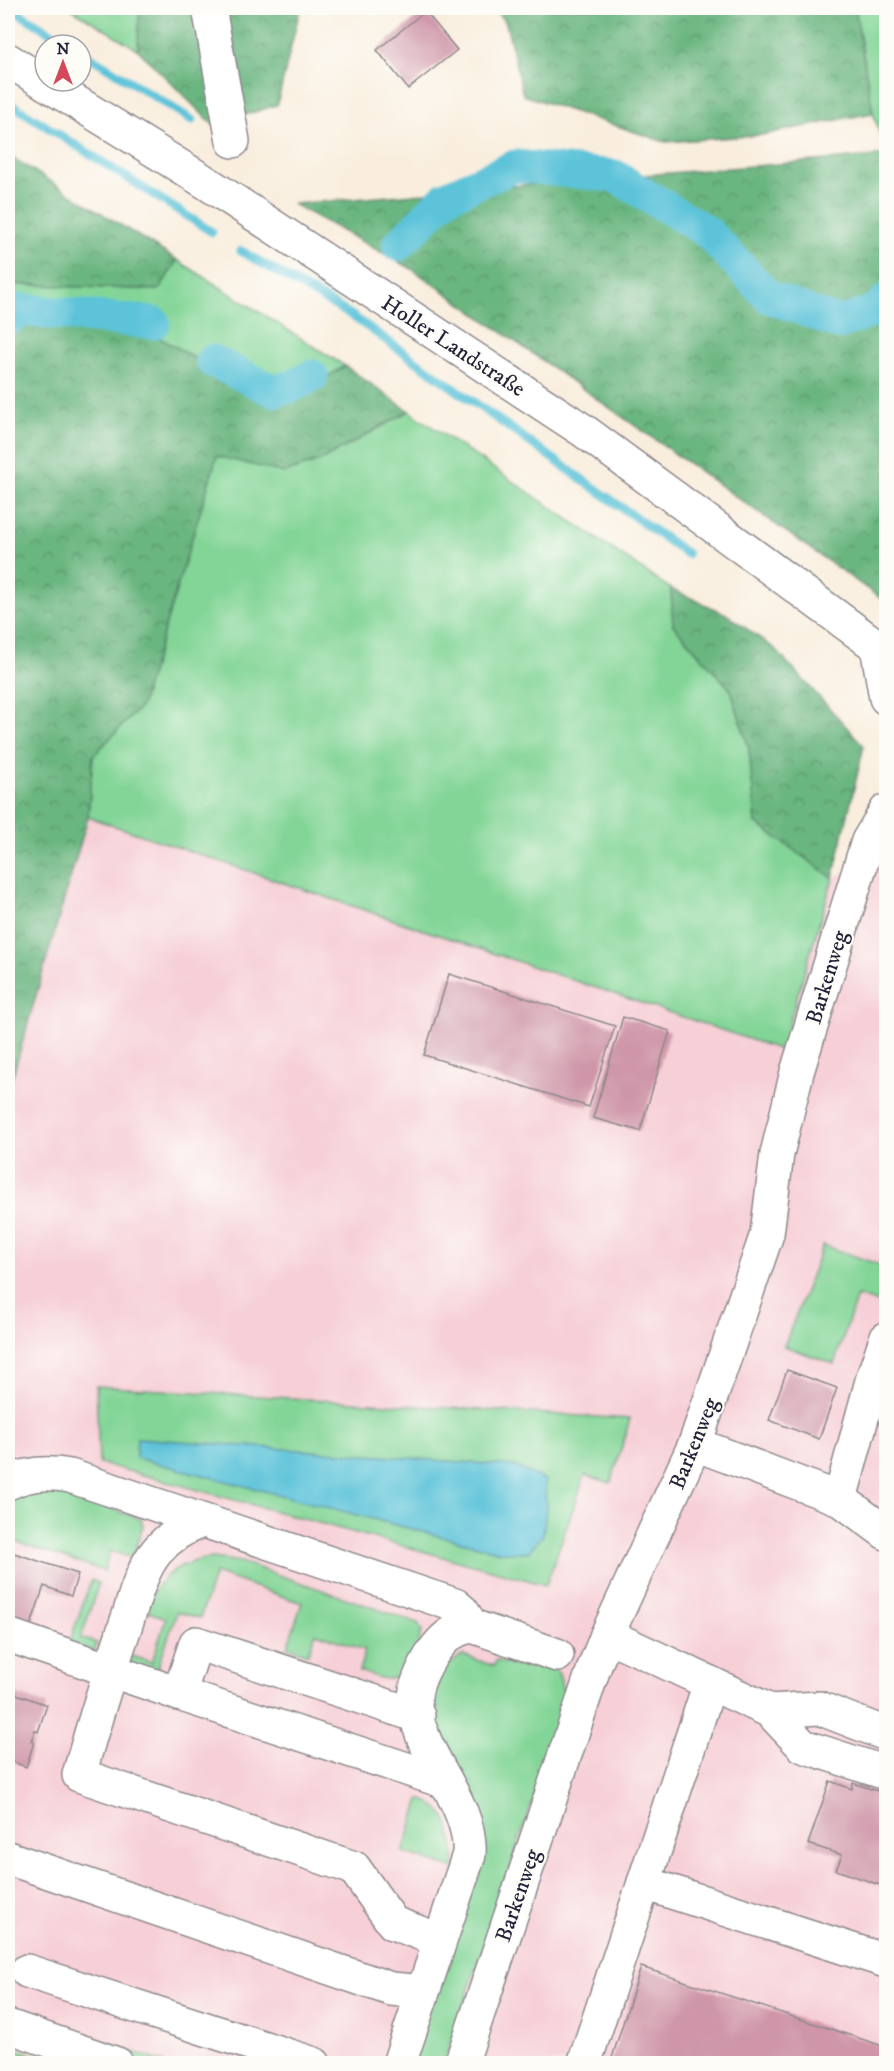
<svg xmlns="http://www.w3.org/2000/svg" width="894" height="2071" font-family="'IM FELL DW Pica',serif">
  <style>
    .built { fill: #f6cfd7; fill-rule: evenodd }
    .grass { fill: #83d597; stroke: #527c69; stroke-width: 1.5 }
    .forest { fill: url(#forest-crowns); stroke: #466c5e; stroke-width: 1.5 }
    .water { fill: #5cc3d9; stroke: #3f728a; stroke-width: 1.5 }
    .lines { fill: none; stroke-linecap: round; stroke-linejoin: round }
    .stream { stroke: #5cc3d9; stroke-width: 9 }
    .canal { stroke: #5cc3d9; stroke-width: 33 }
    .building { fill: #cf96a9 }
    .minor-casing { stroke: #8e888c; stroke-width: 36 }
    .major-casing { stroke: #8e888c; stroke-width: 36 }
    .minor { stroke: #fff; stroke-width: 33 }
    .major { stroke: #fff; stroke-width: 33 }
    .labels { text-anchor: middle; stroke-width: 4.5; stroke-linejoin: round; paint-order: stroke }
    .street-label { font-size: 22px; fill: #22223b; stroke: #fdfcf7 }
  </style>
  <defs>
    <pattern id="forest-crowns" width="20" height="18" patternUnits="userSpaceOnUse" patternTransform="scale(1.5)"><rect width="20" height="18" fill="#6ab680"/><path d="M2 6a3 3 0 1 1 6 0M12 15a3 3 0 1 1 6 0" fill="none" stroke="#57946a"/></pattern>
  </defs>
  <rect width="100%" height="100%" fill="#fdfcf7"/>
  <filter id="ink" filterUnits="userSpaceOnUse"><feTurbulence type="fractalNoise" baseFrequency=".0167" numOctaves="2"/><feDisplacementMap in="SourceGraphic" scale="12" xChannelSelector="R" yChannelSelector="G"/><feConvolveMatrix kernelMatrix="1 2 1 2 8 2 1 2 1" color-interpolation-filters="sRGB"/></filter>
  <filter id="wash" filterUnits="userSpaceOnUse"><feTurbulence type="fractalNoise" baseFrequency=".008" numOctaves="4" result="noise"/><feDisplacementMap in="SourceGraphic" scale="24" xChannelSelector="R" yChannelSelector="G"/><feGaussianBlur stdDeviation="1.35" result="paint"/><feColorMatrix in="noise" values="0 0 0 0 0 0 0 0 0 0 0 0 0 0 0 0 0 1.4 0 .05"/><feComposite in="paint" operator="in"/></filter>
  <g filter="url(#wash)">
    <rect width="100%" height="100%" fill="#f9eede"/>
    <path class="built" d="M88 817 780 1050 833 878 886 851V1267L823 1245 857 1296 881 1304 886 1287V2063H444L566 1702 513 1656 510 1665 494 1666 452 1660 435 1684 440 1737 474 1795 479 1807 482 1829 408 2063H166L8 2010V1539L103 1571 110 1550 133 1558 143 1525 137 1517 57 1491 13 1497 8 1500V1092ZM97 1386 630 1419 611 1483 585 1475 547 1585ZM213 1558 241 1562 418 1623 422 1626 421 1634 408 1670 398 1677 390 1678H383L359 1671 365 1650 316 1633 308 1654 287 1647 303 1603 215 1573 200 1618 177 1612 156 1673 128 1655 152 1663 166 1618 159 1582 177 1568 188 1563ZM91 1580 99 1583 81 1638 69 1644Z"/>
    <g class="grass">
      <path d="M70 8H139L138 50Z"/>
      <path d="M855 8H886V153L873 113Z"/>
      <path d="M177 260 345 366 302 393 269 399 147 331 26 319 8 330V284L159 290Z"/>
      <path d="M409 411 671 589 673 625 731 690 749 749 756 823 833 878 781 1050 88 817 93 756 141 706 217 455 284 473 322 460Z"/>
      <path d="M823 1245 886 1267V1287L882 1304 857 1296 834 1364 784 1346Z"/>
      <path d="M96 1386 630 1419 611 1483 585 1475 546 1585 99 1463Z"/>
      <path d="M50 1490 65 1492 141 1519 143 1525 133 1558 110 1551 104 1571 8 1539V1500L31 1492Z"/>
      <path d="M213 1558 241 1562 418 1623 422 1630C417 1651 410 1684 381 1678 374 1677 366 1673 359 1671L365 1650 316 1633 308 1654 287 1647 302 1603 215 1573 200 1618 177 1612 156 1673 125 1663 128 1655 152 1662 166 1618 143 1610C159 1577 175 1562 213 1558Z"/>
      <path d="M91 1580 99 1583 81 1638 97 1643 94 1652 69 1644Z"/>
      <path d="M463 1655 494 1666 496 1660 510 1665 513 1656 555 1670 559 1674 566 1702 444 2063 408 2064 482 1829C481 1816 479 1805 473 1793 457 1760 415 1719 437 1680 443 1669 451 1661 463 1655Z"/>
      <path d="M420 1799C455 1810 452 1839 455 1869L403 1852Z"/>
      <path d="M8 2010 166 2063H143L8 2018Z"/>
      <path d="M8 2046 59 2063H8Z"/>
    </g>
    <g class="forest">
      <path d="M139 8H303L300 9 277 105 213 125 138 50Z"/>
      <path d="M493 8H855L873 113 762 135 665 142 523 95 506 23Z"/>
      <path d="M8 155 177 260 159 290 8 284Z"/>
      <path d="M886 155V602L412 269 293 204Z"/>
      <path d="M26 319 147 331 269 399 302 393 345 366 409 411 322 460 284 473 217 456 141 706 93 756 88 817 8 1092V330Z"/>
      <path d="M671 589 726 614 775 649 864 746 833 878 756 823 749 749 731 690 673 625Z"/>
    </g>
    <path class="water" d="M137 1438 514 1466 545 1480 546 1508 543 1535 528 1552H501L136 1458Z"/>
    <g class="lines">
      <g class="stream">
        <path d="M10 8 71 45"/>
        <path d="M81 51 192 120"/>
        <path d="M8 102 212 232"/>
        <path d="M241 251 351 315 687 554"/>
      </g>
      <g class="canal">
        <path d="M398 245 446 197 515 166 615 176 707 232 769 297 839 323 877 310 886 300"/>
        <path d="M8 319 23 310 154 323"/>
        <path d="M212 361 274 391 293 386 312 376"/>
      </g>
    </g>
    <g id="blocks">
      <g class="building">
        <path d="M425 11 457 50 408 89 377 50Z"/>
        <path d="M449 974 615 1026 589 1107 424 1055Z"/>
        <path d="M623 1017 670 1031 640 1131 593 1118Z"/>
        <path d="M787 1370 837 1388 819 1439 769 1420Z"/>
        <path d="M8 1551 78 1574 71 1596 44 1586 30 1628 8 1620Z"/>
        <path d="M8 1691 47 1705 38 1732 35 1730 31 1741 34 1742 26 1767 8 1760Z"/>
        <path d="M830 1781 852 1789 853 1783 884 1793 883 1799 886 1800V1876L883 1886 836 1870 842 1855 808 1844Z"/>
        <path d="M641 1967 886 2047V2064H610Z"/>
      </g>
    </g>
  </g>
  <g filter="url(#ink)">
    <use href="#blocks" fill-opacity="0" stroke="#8e888c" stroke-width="1.5"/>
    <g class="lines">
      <defs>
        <g id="minor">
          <path d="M209 8 233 141"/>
          <path d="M695 1444 840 1499 873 1377 886 1339"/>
          <path d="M8 1483C28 1473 47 1472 70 1476L455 1605 462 1611 472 1626"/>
          <path d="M840 1499 886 1533"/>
          <path d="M202 1521C185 1527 169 1537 157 1551 142 1569 135 1596 128 1618 110 1670 94 1722 79 1775L354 1868 393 1923 439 1940"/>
          <path d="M8 1635 179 1694"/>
          <path d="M607 1635 770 1711 803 1746 886 1773"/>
          <path d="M770 1711 819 1708 886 1734"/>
          <path d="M418 1716 196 1643 179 1694 446 1782"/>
          <path d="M8 1858 391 1989 413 1991 423 1987"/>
          <path d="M644 1883 886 1961"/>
          <path d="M27 1971 314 2064"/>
          <path d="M8 2026 117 2064"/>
          <path d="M399 2064 469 1854C473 1800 412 1749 415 1697 416 1682 424 1667 432 1654 442 1639 453 1629 472 1626L557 1655"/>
          <path d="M461 2064 594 1668 607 1635 695 1444 767 1234 777 1154 797 1072 868 841 886 811"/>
          <path d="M584 2064 710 1683"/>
        </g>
        <g id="major">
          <path d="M8 60 207 183 584 431 886 653"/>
          <path d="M877 646 886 698"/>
        </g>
      </defs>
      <use href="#minor" class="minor-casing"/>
      <use href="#major" class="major-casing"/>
      <use href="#minor" class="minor"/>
      <use href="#major" class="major"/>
    </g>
  </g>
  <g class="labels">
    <g class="street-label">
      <text transform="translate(454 345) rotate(33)" y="8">Holler Landstraße</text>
      <text transform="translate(826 977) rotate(-73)" y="8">Barkenweg</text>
      <text transform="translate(693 1443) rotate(-68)" y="8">Barkenweg</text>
      <text transform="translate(517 1895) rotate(-71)" y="8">Barkenweg</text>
    </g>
  </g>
  <rect width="894" height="2071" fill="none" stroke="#fdfcf7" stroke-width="30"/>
  <g transform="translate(63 63)"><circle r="28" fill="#fdfcf7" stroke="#a5a5ac" stroke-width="1.5"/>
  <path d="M0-4.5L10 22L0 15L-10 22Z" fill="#d1495b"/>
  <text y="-9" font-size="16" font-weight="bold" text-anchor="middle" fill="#22223b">N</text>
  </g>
</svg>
